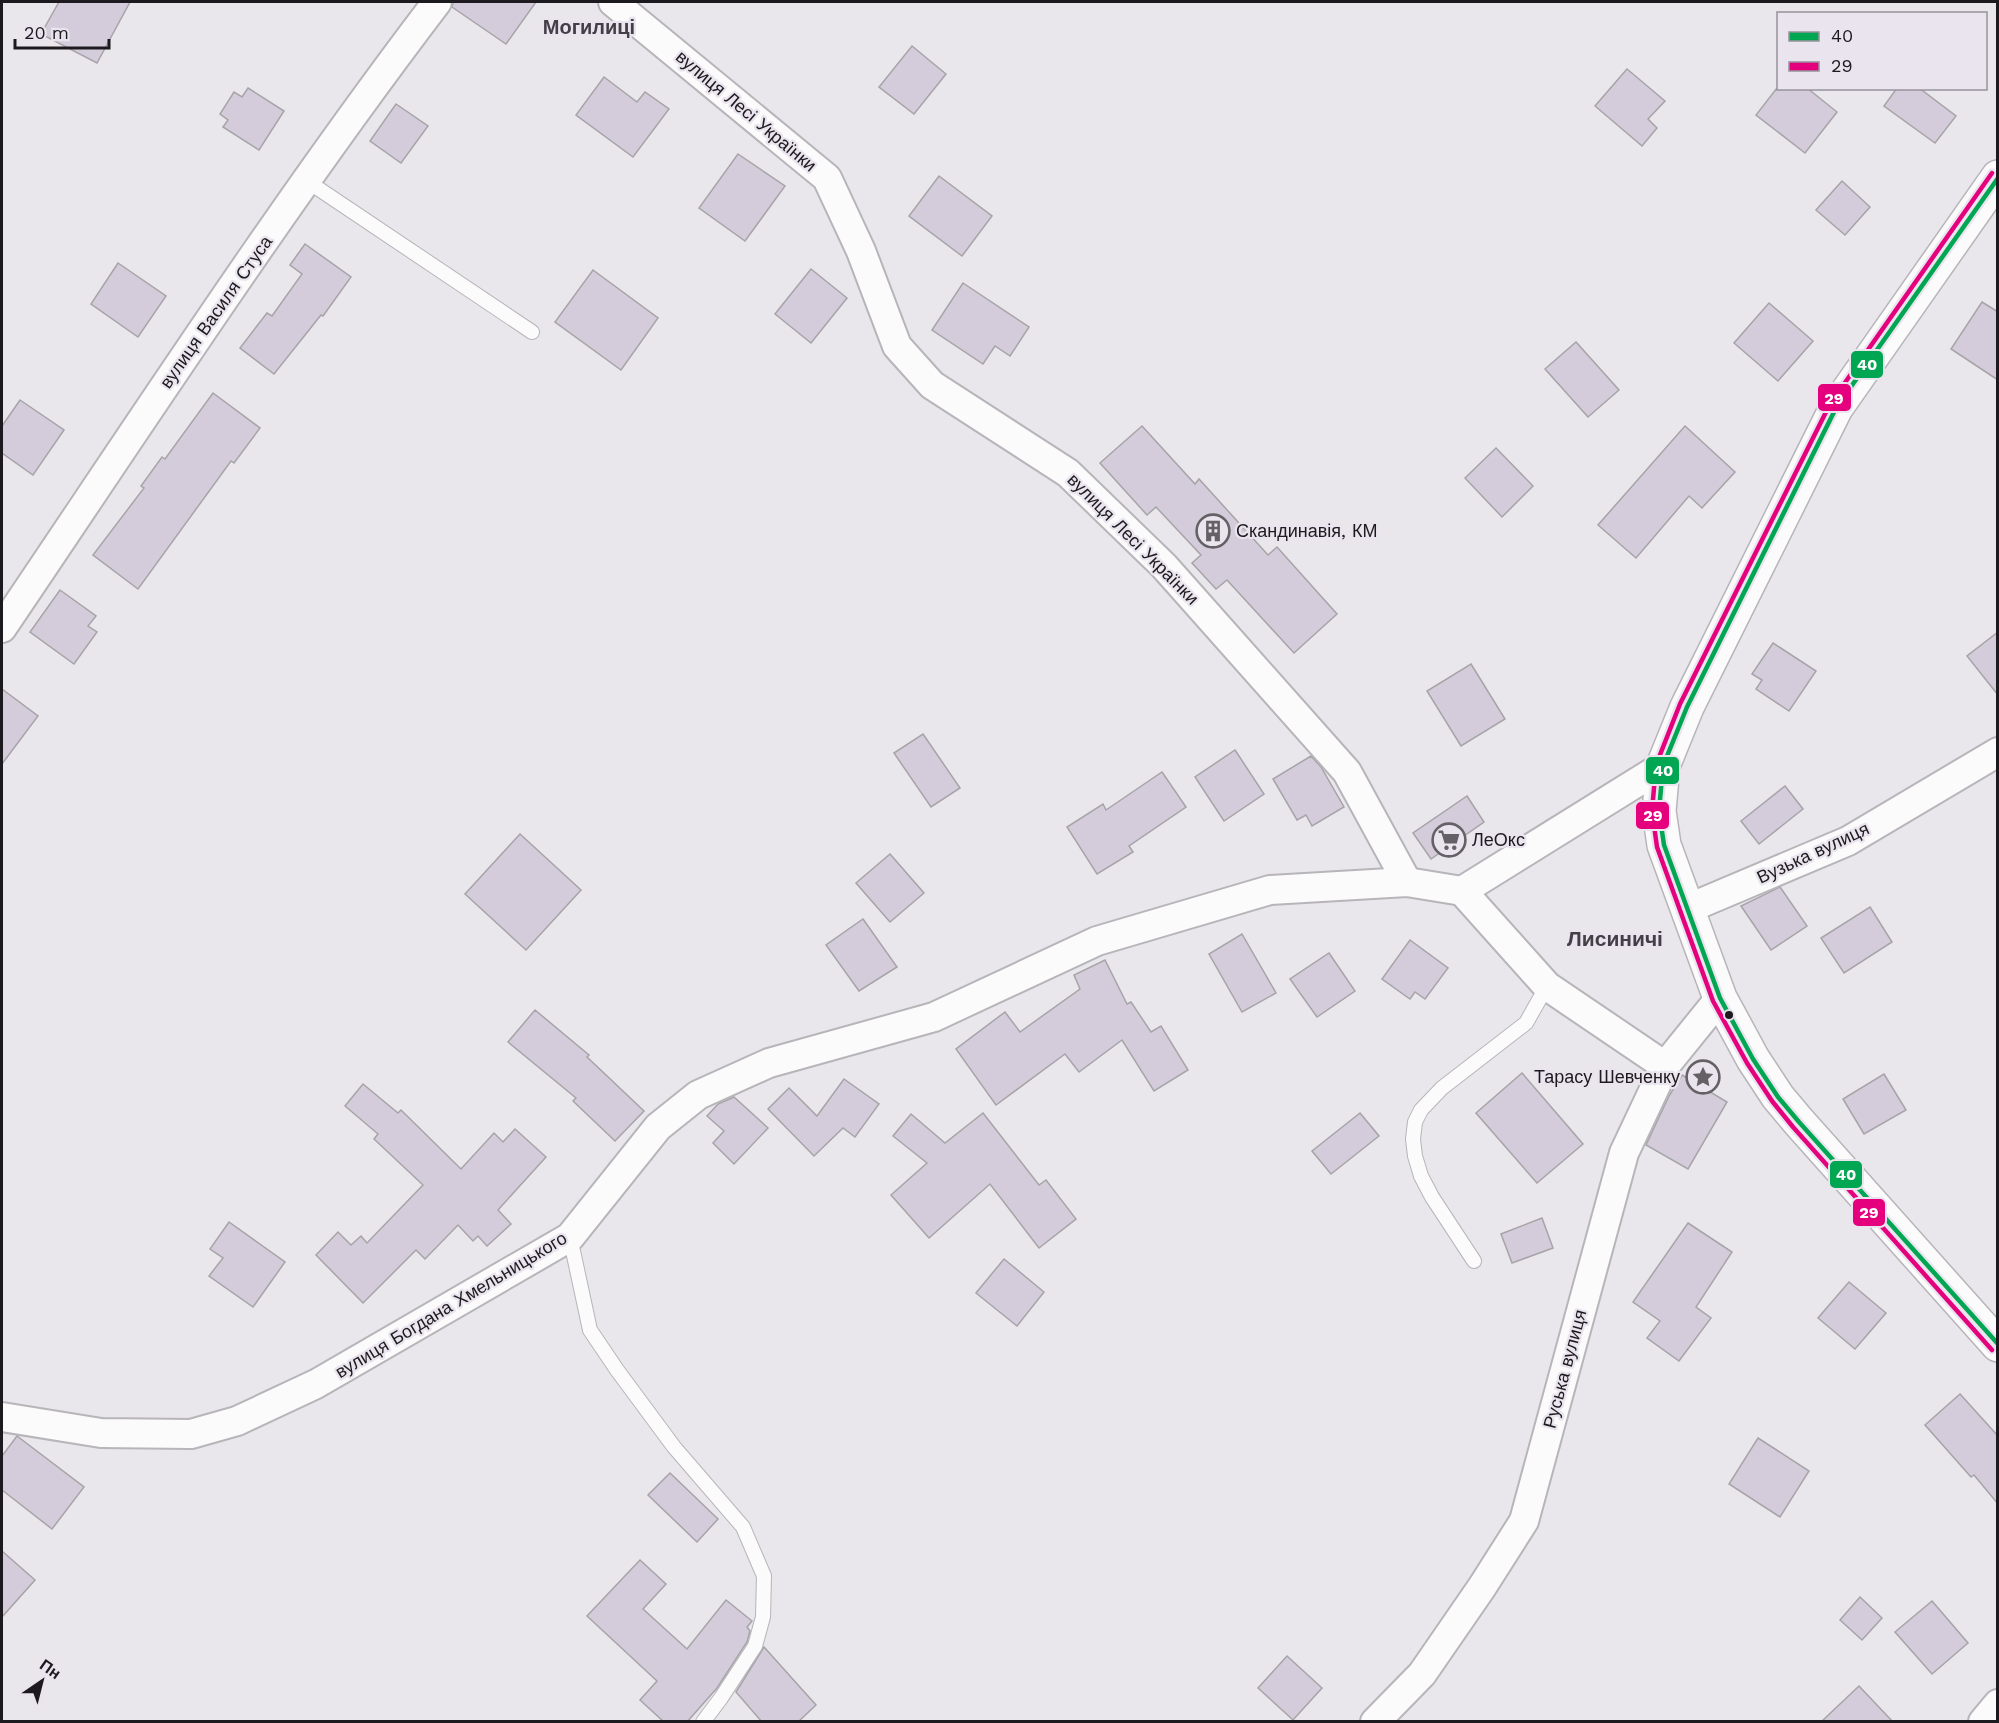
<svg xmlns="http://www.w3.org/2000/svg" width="1999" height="1723" font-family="'Work Sans',sans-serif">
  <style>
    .building { fill: #d4ccda; stroke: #a6a4a8; stroke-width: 1.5 }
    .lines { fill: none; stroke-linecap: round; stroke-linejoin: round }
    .lane-casing { stroke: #b7b5b9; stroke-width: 16 }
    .street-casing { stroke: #b7b5b9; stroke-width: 32 }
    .secondary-casing { stroke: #b7b5b9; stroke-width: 36 }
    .lane { stroke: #fcfbfc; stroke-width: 14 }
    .street { stroke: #fcfbfc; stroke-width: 28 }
    .secondary { stroke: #fcfbfc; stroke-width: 33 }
    .bus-1-casing { stroke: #e9e4ee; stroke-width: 9 }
    .bus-2-casing { stroke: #e9e4ee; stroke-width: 9 }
    .bus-1 { stroke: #00a651; stroke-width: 4.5 }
    .bus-2 { stroke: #e5007d; stroke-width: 4.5 }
    .bus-dot { fill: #1c1a1e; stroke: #e9e4ee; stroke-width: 2 }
    .labels { text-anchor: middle; stroke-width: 4.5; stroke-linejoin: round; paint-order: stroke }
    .street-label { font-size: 18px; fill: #1c1a1e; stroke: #e9e4ee }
    .poi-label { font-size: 18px; fill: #1c1a1e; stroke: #e9e4ee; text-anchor: start }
    .neighbourhood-label { font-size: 20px; font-weight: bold; fill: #433f46; stroke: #e9e4ee }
    .quarter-label { font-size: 21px; font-weight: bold; fill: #433f46; stroke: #e9e4ee }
    .line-badge { stroke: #e9e4ee; stroke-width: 2 }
    .badge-label { font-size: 16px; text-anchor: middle; font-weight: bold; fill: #fff }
  </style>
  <rect width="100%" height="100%" fill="#e9e6ec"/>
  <g class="building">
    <path d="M59 2H130L97 63 41 34Z"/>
    <path d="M453 2H536L506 44 452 7Z"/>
    <path d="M912 46 946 74 914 114 879 87Z"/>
    <path d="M1627 69 1665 101 1648 119 1657 128 1642 146 1595 106Z"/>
    <path d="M604 77 637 102 645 92 669 109 633 157 576 115Z"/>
    <path d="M248 88 284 111 259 150 223 127 228 120 220 114 234 92 242 97Z"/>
    <path d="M1777 88H1807L1837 112 1805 153 1756 115Z"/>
    <path d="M1897 88H1919L1956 116 1935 143 1884 106Z"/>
    <path d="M396 104 428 126 401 163 370 141Z"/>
    <path d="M738 154 785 186 745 241 699 208Z"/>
    <path d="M939 176 992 216 962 256 909 216Z"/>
    <path d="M1842 181 1870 207 1845 235 1816 210Z"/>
    <path d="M305 244 351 277 323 316 321 315 274 374 240 348 267 313 272 316 302 274 290 265Z"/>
    <path d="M118 263 166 296 138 337 91 304Z"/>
    <path d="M811 269 847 298 811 343 775 314Z"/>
    <path d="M593 270 658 318 621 370 555 322Z"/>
    <path d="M963 283 1029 327 1010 356 995 346 983 364 932 330Z"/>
    <path d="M1982 302 1998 312V380L1951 349Z"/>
    <path d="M1769 303 1813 341 1778 381 1734 343Z"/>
    <path d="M1576 342 1619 390 1588 417 1545 369Z"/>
    <path d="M213 393 260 428 234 463 231 461 138 589 93 555 144 488 141 486 162 457 165 459Z"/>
    <path d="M20 400 64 430 33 475 2 453V426Z"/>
    <path d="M1142 426 1195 484 1199 479 1268 555 1277 547 1337 614 1294 653 1227 580 1216 589 1192 563 1201 555 1156 507 1147 515 1100 463Z"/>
    <path d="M1685 426 1735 472 1702 508 1689 496 1636 558 1598 525Z"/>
    <path d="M1496 448 1533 486 1502 517 1465 478Z"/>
    <path d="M60 590 96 616 88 626 97 632 74 664 30 632Z"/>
    <path d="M1998 632V695L1967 656Z"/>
    <path d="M1773 643 1816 671 1789 711 1756 689 1762 680 1752 674Z"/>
    <path d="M1471 664 1505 719 1461 746 1427 691Z"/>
    <path d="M2 689 38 716 2 764Z"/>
    <path d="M923 734 960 788 931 807 894 753Z"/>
    <path d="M1235 750 1264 794 1224 821 1195 777Z"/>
    <path d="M1311 756 1321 767 1344 807 1312 826 1306 815 1297 820 1273 779Z"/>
    <path d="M1162 772 1186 807 1129 846 1133 852 1097 874 1067 827 1103 804 1106 810Z"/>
    <path d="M1785 786 1803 809 1759 844 1741 821Z"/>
    <path d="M1467 796 1484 822 1431 859 1413 833Z"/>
    <path d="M520 834 581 890 526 950 465 894Z"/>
    <path d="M890 854 924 893 890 922 856 883Z"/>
    <path d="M1780 887 1807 926 1771 950 1741 906Z"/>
    <path d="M1870 907 1892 942 1844 973 1821 938Z"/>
    <path d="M863 919 897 967 859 991 826 945Z"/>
    <path d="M1242 934 1276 993 1242 1012 1209 954Z"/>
    <path d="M1410 940 1448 968 1425 999 1415 992 1410 999 1382 979Z"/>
    <path d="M1329 953 1355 991 1317 1017 1290 979Z"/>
    <path d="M1105 960 1127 1004 1131 1002 1151 1032 1161 1026 1188 1070 1154 1091 1122 1040 1079 1072 1065 1054 996 1105 956 1049 1005 1012 1020 1032 1080 989 1074 975Z"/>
    <path d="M535 1010 589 1055 587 1057 644 1111 615 1141 573 1101 576 1098 508 1042Z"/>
    <path d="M1522 1073 1583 1144 1537 1183 1476 1113Z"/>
    <path d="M1884 1074 1906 1110 1864 1134 1843 1099Z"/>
    <path d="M1682 1075 1727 1102 1688 1169 1646 1145 1669 1096Z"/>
    <path d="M844 1079 879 1104 855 1137 843 1128 814 1156 768 1109 789 1088 817 1116Z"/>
    <path d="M363 1084 398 1113 401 1110 461 1169 494 1133 503 1142 515 1129 546 1157 498 1210 511 1224 487 1246 478 1236 473 1241 458 1225 425 1259 416 1250 363 1303 316 1255 338 1232 351 1245 361 1236 367 1243 423 1185 374 1139 378 1134 345 1106Z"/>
    <path d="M734 1097 768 1128 734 1164 713 1143 724 1131 707 1116 718 1104Z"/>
    <path d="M983 1113 1039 1185 1046 1180 1076 1219 1039 1248 990 1184 929 1238 891 1195 927 1163 893 1136 911 1114 945 1143Z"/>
    <path d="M1360 1113 1379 1136 1331 1174 1312 1151Z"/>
    <path d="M1542 1218 1553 1248 1512 1263 1501 1234Z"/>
    <path d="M229 1222 285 1262 253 1307 209 1276 223 1258 210 1249Z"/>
    <path d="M1688 1223 1732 1252 1696 1307 1711 1318 1679 1361 1647 1338 1660 1321 1633 1302Z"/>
    <path d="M1004 1259 1044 1292 1017 1326 976 1293Z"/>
    <path d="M1849 1282 1886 1313 1855 1349 1818 1318Z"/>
    <path d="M1960 1394 1998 1436V1504L1974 1475 1971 1477 1925 1425Z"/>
    <path d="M17 1436 84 1487 52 1529 2 1490V1456Z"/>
    <path d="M1758 1438 1809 1471 1780 1517 1729 1484Z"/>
    <path d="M670 1473 718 1519 697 1542 648 1495Z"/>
    <path d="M2 1551 35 1580 2 1617Z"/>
    <path d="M640 1560 666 1584 643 1609 687 1649 726 1600 752 1621 747 1627 750 1631 747 1642 717 1688 687 1722H664L640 1700 657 1681 587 1616Z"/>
    <path d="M1860 1597 1882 1618 1862 1640 1840 1620Z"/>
    <path d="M1932 1601 1968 1643 1932 1674 1895 1632Z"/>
    <path d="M764 1647 816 1705 798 1722H762L736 1692Z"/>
    <path d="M1287 1656 1322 1688 1293 1720 1258 1688Z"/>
    <path d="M1859 1686 1893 1722H1821Z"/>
  </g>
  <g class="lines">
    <defs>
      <g id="lane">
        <path d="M307 181 532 332"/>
        <path d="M570 1237 590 1330 617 1370 674 1447 743 1527 764 1576 763 1617 755 1646 721 1698 703 1722"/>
        <path d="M1474 1261 1432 1197 1421 1176 1415 1156 1413 1139 1415 1122 1421 1110 1442 1088 1526 1023 1547 986"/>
      </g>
      <g id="street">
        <path d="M613 2 827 178 861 251 897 346 932 385 1068 473 1164 566 1347 772 1407 882"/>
        <path d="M2 628C144 418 283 204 437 2"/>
        <path d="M1663 766 1462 891 1547 986 1665 1066"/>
        <path d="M1687 909 1848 841 1998 752"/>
        <path d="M2 1417 101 1433 191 1434 237 1421 316 1384 570 1237 658 1127 698 1095 769 1063 934 1017 1097 941 1270 890 1407 882 1462 891"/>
        <path d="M1375 1722 1422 1674 1482 1587 1524 1521 1624 1153 1665 1066 1720 998"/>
        <path d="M1983 1722 1998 1704"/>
      </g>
      <path id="secondary" d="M1998 177 1836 408 1687 707 1663 766 1659 811 1664 845 1720 998 1753 1059 1778 1097 1799 1122 1998 1345"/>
    </defs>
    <use href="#lane" class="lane-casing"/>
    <use href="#street" class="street-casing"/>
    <use href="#secondary" class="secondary-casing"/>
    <use href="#lane" class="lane"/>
    <use href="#street" class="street"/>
    <use href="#secondary" class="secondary"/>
    <defs>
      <path id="bus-1" d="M1998 178 1836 408 1687 707 1663 766 1659 811 1664 845 1720 998 1753 1059 1778 1097 1799 1122 1998 1344"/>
      <path id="bus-2" d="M1992 173 1830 404 1680 704 1656 765 1652 811 1657 847 1713 1001 1747 1063 1772 1101 1793 1127 1992 1350"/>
    </defs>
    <use href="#bus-1" class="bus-1-casing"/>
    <use href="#bus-2" class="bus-2-casing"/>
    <use href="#bus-1" class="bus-1"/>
    <use href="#bus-2" class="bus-2"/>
  </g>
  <defs>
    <symbol id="building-ring" viewBox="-11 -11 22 22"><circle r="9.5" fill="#e9e4ee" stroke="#646166" stroke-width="1.5"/><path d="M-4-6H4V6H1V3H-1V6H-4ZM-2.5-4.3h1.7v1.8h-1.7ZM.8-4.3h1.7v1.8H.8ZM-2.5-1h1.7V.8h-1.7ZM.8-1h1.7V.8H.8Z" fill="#646166"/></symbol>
    <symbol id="supermarket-ring" viewBox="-11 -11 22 22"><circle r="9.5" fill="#e9e4ee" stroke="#646166" stroke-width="1.5"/><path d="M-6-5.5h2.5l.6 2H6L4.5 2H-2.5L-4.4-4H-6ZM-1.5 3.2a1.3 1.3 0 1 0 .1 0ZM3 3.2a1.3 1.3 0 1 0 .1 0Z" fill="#646166"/></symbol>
    <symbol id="sight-ring" viewBox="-11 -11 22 22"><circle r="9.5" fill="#e9e4ee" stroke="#646166" stroke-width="1.5"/><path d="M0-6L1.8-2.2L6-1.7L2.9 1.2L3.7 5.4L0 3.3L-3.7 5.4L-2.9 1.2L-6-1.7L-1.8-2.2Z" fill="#646166"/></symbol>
  </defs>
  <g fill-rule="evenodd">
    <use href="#building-ring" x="1194" y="512" width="38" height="38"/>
    <use href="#supermarket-ring" x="1430" y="821" width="38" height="38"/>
    <use href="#sight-ring" x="1684" y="1058" width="38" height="38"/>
  </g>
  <circle class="bus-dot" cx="1729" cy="1015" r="5"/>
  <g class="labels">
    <g class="street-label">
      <text transform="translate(746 111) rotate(40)" y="6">вулиця Лесі Українки</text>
      <text transform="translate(216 312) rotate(-55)" y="6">вулиця Василя Стуса</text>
      <text transform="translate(1133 539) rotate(45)" y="6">вулиця Лесі Українки</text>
      <text transform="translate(1813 853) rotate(-25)" y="6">Вузька вулиця</text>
      <text transform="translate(451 1305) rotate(-31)" y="6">вулиця Богдана Хмельницького</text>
      <text transform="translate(1565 1369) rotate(-75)" y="6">Руська вулиця</text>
    </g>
    <g class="poi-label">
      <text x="1236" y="537">Скандинавія, КМ</text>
      <text x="1472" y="846">ЛеОкс</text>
      <text x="1680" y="1083" text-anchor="end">Тарасу Шевченку</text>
    </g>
    <g class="neighbourhood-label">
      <text x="589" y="34">Могилиці</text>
    </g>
    <g class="quarter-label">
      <text x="1615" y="946">Лисиничі</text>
    </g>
  </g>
  <g class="line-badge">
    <rect x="1850" y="350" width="34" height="29" rx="6" fill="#00a651"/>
    <rect x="1817" y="383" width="35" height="29" rx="6" fill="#e5007d"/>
    <rect x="1645" y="756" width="35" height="29" rx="6" fill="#00a651"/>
    <rect x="1635" y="801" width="35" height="29" rx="6" fill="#e5007d"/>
    <rect x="1829" y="1160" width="34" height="29" rx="6" fill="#00a651"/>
    <rect x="1852" y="1198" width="34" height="29" rx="6" fill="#e5007d"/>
  </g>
  <g class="badge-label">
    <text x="1867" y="370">40</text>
    <text x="1834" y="404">29</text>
    <text x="1663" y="776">40</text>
    <text x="1653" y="821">29</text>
    <text x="1846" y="1180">40</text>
    <text x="1869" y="1218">29</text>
  </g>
  <rect width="1999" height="1723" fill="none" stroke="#1c1a1e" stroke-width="6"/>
  <rect x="1777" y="12" width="210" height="78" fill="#e9e4ee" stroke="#97939b" stroke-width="1.5"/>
  <rect x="1789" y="32" width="30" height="9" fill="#00a651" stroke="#97939b" stroke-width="1.5"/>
  <text x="1831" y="42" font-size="18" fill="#1c1a1e">40</text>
  <rect x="1789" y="62" width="30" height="9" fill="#e5007d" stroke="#97939b" stroke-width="1.5"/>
  <text x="1831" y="72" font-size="18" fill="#1c1a1e">29</text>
  <g transform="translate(42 1681) rotate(35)" stroke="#e9e4ee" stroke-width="4.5" paint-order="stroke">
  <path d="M0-4.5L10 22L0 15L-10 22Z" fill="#1c1a1e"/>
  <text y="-9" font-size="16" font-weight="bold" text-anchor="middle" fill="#1c1a1e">Пн</text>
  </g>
  <path d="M15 39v9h94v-9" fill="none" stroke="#1c1a1e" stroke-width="3"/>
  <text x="24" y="39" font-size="18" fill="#1c1a1e" stroke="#e9e4ee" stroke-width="4.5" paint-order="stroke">20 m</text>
</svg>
